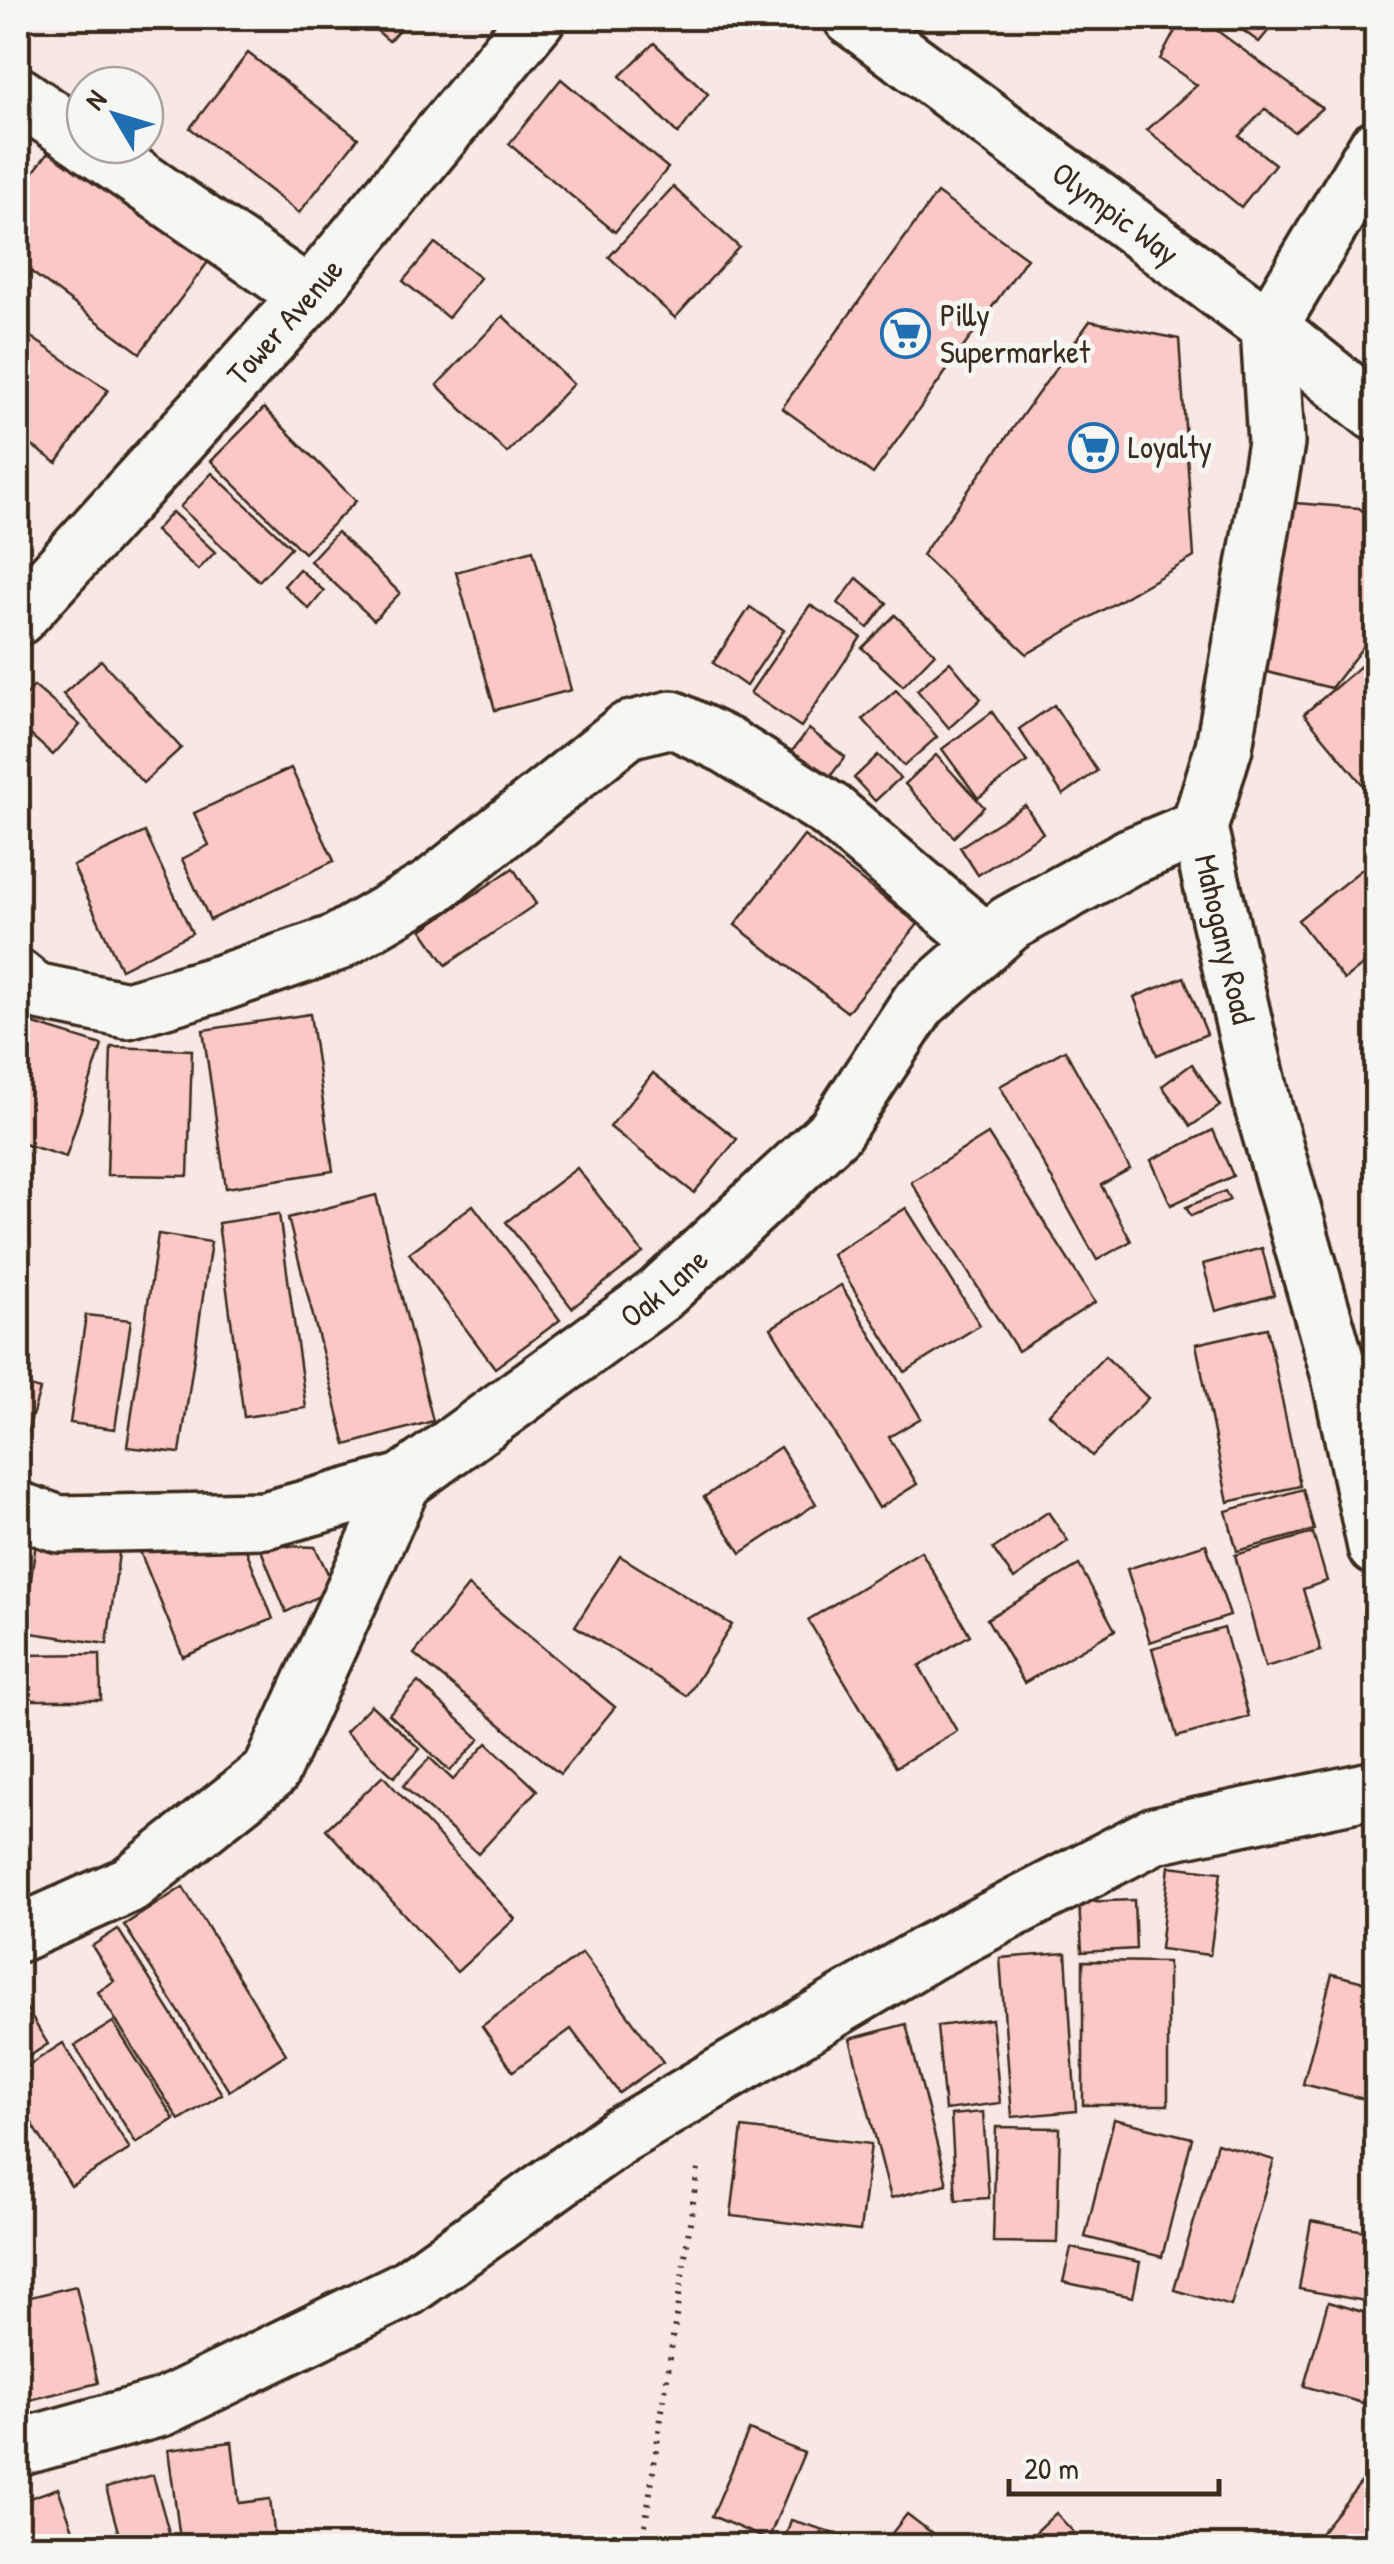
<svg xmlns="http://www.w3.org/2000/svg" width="1394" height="2564" font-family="'Patrick Hand',sans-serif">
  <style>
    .building { fill: #fac9c7; stroke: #3b2a1e; stroke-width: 2.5 }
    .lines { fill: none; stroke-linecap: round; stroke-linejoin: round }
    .minor-casing { stroke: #3b2a1e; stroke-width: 62 }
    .tertiary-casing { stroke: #3b2a1e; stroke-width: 62 }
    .path { stroke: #3b2a1e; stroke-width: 6; stroke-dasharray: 2.5 8; stroke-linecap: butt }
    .minor { stroke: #f6f6f2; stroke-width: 55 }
    .tertiary { stroke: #f6f6f2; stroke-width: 55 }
    .labels { text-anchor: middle; stroke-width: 10; stroke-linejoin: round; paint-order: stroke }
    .street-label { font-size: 32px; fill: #3b2a1e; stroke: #f6f6f2 }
    .poi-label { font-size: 32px; fill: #3b2a1e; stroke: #f6f6f2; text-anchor: start }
  </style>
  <rect width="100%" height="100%" fill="#f7e8e5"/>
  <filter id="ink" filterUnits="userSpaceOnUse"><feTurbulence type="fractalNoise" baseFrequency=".01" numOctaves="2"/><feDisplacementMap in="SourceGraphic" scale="20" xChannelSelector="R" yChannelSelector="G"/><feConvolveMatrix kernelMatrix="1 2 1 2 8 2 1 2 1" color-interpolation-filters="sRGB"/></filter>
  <g filter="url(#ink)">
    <g class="building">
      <path d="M362 18H409L389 41Z"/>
      <path d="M1182 18H1200L1322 108 1294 132 1265 109 1239 136 1275 164 1241 207 1147 130 1197 85 1160 59Z"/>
      <path d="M1226 18H1279L1259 42Z"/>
      <path d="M654 43 708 94 678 134 620 76Z"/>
      <path d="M248 53 358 138 299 213 190 128Z"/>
      <path d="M561 79 668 168 615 232 509 144Z"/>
      <path d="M56 142 211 258 140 353 18 262V193Z"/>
      <path d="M673 187 739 247 675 318 609 257Z"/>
      <path d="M937 193 1027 258 873 474 782 408Z"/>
      <path d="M435 243 480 278 448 318 403 281Z"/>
      <path d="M503 316 573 384 507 453 437 385Z"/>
      <path d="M1090 321 1179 339 1194 557 1027 654 922 555Z"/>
      <path d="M18 328 108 390 57 463 18 436Z"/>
      <path d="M264 408 356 501 304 553 211 461Z"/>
      <path d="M212 473 291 547 259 581 180 507Z"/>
      <path d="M1269 501 1359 508 1376 521V630L1331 688 1267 672Z"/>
      <path d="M172 512 215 552 198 570 155 531Z"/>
      <path d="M337 532 400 593 374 620 310 561Z"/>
      <path d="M533 550 571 690 495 710 456 572Z"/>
      <path d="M299 569 324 591 309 609 284 586Z"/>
      <path d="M857 578 887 603 868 628 838 603Z"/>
      <path d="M810 605 861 637 801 727 750 693Z"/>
      <path d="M750 607 784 630 746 686 713 663Z"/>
      <path d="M895 615 935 653 903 686 862 648Z"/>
      <path d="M1376 653V794L1373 797 1304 714Z"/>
      <path d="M101 660 181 748 143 783 63 694Z"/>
      <path d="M950 662 981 699 949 728 917 690Z"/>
      <path d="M34 686 80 725 53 755 18 724V706Z"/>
      <path d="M896 690 937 737 904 766 863 719Z"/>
      <path d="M1054 705 1097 771 1063 795 1019 729Z"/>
      <path d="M992 712 1027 762 978 798 942 749Z"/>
      <path d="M809 729 845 757 825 783 789 755Z"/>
      <path d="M878 755 900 778 875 801 854 778Z"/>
      <path d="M936 755 984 807 954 837 905 784Z"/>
      <path d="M291 768 334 861 210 920 182 859 209 845 194 813Z"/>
      <path d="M1025 805 1043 833 978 875 960 847Z"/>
      <path d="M145 832 192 933 121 969 73 866Z"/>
      <path d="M804 836 918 924 847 1012 735 925Z"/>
      <path d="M1376 858V954L1344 980 1298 920Z"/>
      <path d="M513 868 536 904 446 965 422 930Z"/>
      <path d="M1184 977 1207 1034 1157 1055 1134 997Z"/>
      <path d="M310 1014 333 1171 226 1188 203 1030Z"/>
      <path d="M18 1019 102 1045 66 1157 18 1142Z"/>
      <path d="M111 1047 192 1050 188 1176 107 1175Z"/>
      <path d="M1065 1050 1130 1169 1101 1185 1131 1241 1097 1260 1000 1086Z"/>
      <path d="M1192 1064 1220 1106 1191 1126 1162 1086Z"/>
      <path d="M653 1073 737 1139 694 1193 610 1127Z"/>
      <path d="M1213 1130 1233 1176 1171 1205 1151 1160Z"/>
      <path d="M988 1134 1095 1302 1018 1351 911 1182Z"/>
      <path d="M577 1168 643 1253 572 1308 506 1222Z"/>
      <path d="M1225 1191 1230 1200 1191 1216 1186 1207Z"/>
      <path d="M376 1195 433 1421 346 1445 288 1218Z"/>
      <path d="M473 1205 560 1320 495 1368 409 1253Z"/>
      <path d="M906 1208 980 1325 905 1372 832 1254Z"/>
      <path d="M279 1214 306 1408 244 1417 218 1223Z"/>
      <path d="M158 1234 211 1242 180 1453 127 1447Z"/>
      <path d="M1262 1248 1274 1295 1216 1311 1203 1264Z"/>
      <path d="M841 1285 921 1418 889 1437 917 1484 879 1508 771 1328Z"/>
      <path d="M86 1315 131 1320 115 1429 70 1423Z"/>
      <path d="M1267 1328 1300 1486 1228 1502 1196 1344Z"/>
      <path d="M1105 1356 1148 1398 1092 1456 1049 1414Z"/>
      <path d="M18 1383 40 1390 18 1462Z"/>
      <path d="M780 1447 816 1504 741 1553 704 1497Z"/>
      <path d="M1303 1489 1314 1530 1237 1551 1226 1511Z"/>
      <path d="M1048 1512 1068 1541 1014 1579 993 1549Z"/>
      <path d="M1313 1533 1327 1581 1303 1589 1321 1651 1265 1667 1235 1555Z"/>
      <path d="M242 1539 273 1619 183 1657 139 1549Z"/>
      <path d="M36 1542 119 1553 107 1644 24 1632Z"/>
      <path d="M1206 1544 1230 1616 1150 1642 1127 1569Z"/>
      <path d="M259 1545 315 1547 335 1588 286 1612Z"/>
      <path d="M921 1551 970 1635 919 1666 957 1731 896 1767 808 1620Z"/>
      <path d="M620 1556 732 1625 687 1696 575 1626Z"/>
      <path d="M1079 1565 1115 1630 1024 1683 987 1619Z"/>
      <path d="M468 1586 615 1707 560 1774 414 1654Z"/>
      <path d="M1224 1628 1249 1717 1177 1737 1152 1648Z"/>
      <path d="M100 1654 101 1700H18V1655Z"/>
      <path d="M418 1682 480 1739 450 1771 389 1714Z"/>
      <path d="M371 1705 420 1749 394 1777 345 1732Z"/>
      <path d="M487 1743 537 1790 478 1854 403 1786 430 1758 453 1780Z"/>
      <path d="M383 1776 515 1919 457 1972 326 1829Z"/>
      <path d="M1169 1866 1221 1872 1210 1955 1160 1949Z"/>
      <path d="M183 1887 286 2054 229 2091 124 1925Z"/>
      <path d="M1134 1900 1136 1949 1082 1952 1079 1902Z"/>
      <path d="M118 1929 222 2094 179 2120 98 1992 114 1981 92 1946Z"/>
      <path d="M582 1953 663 2062 619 2093 571 2029 513 2071 482 2026Z"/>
      <path d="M1066 1953 1076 2111 1012 2117 1000 1958Z"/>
      <path d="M1083 1961 1168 1962V2105H1083Z"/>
      <path d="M1332 1974 1376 1985V2102L1303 2084Z"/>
      <path d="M18 1995 48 2044 25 2059 18 2046Z"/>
      <path d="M992 2019 1000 2103 945 2110 937 2026Z"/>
      <path d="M113 2022 174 2119 136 2143 75 2046Z"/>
      <path d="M906 2024 947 2184 891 2198 850 2039Z"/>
      <path d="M63 2043 130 2149 71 2186 18 2101V2072Z"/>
      <path d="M983 2112 989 2198 956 2200 951 2115Z"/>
      <path d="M1114 2119 1192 2138 1162 2257 1085 2237Z"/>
      <path d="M996 2127 1060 2128 1057 2243 993 2242Z"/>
      <path d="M742 2128 871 2144 860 2231 731 2216Z"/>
      <path d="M1217 2143 1274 2160 1231 2306 1174 2290Z"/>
      <path d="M1311 2221 1376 2233V2303L1299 2289Z"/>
      <path d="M1071 2248 1140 2262 1133 2297 1063 2282Z"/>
      <path d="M76 2286 98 2383 18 2403V2300Z"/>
      <path d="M1328 2302 1376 2316V2407L1304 2386Z"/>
      <path d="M749 2430 804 2453 768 2540 712 2516Z"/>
      <path d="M232 2442 239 2503 270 2499 275 2539 222 2546H181L168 2450Z"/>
      <path d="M1376 2464V2546H1310Z"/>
      <path d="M153 2475 172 2543 122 2546 106 2488Z"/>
      <path d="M58 2488 79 2546H18V2502Z"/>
      <path d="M1056 2513 1086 2546H1021Z"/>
      <path d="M907 2514 949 2546H882Z"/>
      <path d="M791 2520 858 2540 855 2546H782Z"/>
    </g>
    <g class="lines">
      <defs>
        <g id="minor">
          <path d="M18 95 85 141"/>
          <path d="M90 145 309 296"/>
          <path id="s1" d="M1376 148 1269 327 1276 443 1224 747 1199 828 1264 1110 1340 1376 1376 1547"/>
          <path id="s2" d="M18 617 309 296 537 18"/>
          <path d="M18 978 34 991 127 1010 221 983 336 943 432 887 628 730 672 719 728 746 831 811 987 943"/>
          <path id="s3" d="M18 1510 59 1524 265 1520 403 1482 659 1295 835 1131 919 1003 1010 923 1129 857 1199 828"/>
          <path d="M18 1934 130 1884 271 1772 403 1482"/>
          <path d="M18 2448 161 2408 407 2288 621 2135 930 1952 1155 1835 1376 1789"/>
        </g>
        <g id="tertiary">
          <path id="s4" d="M852 18 1269 327 1376 413"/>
        </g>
      </defs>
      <use href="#minor" class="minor-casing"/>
      <use href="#tertiary" class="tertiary-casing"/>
      <path class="path" d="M642 2546 699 2162"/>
      <use href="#minor" class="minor"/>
      <use href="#tertiary" class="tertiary"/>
    </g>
  </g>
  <defs>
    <symbol id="supermarket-ring" viewBox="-11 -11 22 22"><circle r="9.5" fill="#f6f6f2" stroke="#1f6fb2" stroke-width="1.5"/><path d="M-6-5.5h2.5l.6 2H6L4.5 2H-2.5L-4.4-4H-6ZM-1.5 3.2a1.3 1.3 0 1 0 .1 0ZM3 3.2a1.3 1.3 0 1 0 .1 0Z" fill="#1f6fb2"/></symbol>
  </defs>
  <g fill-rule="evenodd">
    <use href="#supermarket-ring" x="878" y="306" width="55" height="55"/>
    <use href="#supermarket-ring" x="1066" y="420" width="55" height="55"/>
  </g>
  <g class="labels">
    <g class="street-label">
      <text dy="11" stroke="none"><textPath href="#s4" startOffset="328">Olympic Way</textPath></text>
      <text dy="11" stroke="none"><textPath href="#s2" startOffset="398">Tower Avenue</textPath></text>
      <text dy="11" stroke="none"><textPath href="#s1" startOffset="832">Mahogany Road</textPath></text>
      <text dy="11" stroke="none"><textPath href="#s3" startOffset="718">Oak Lane</textPath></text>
    </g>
    <g class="poi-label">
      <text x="940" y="326">Pilly<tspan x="940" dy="37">Supermarket</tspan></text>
      <text x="1128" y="458">Loyalty</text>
    </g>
  </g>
  <rect width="1394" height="2564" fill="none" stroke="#f6f6f2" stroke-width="60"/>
  <rect x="30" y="30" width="1334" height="2504" fill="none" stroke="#3b2a1e" stroke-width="4" filter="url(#ink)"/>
  <g transform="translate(115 115) rotate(308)"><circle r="48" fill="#f6f6f2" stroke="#aba49d" stroke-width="2.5"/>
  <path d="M0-8L18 38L0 25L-18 38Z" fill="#1f6fb2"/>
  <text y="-15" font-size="28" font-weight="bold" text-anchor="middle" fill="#3b2a1e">N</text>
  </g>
  <path d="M1009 2479v15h210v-15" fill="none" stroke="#3b2a1e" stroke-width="5"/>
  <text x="1024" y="2479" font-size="30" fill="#3b2a1e" stroke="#f6f6f2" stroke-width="8" paint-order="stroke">20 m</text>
</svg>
